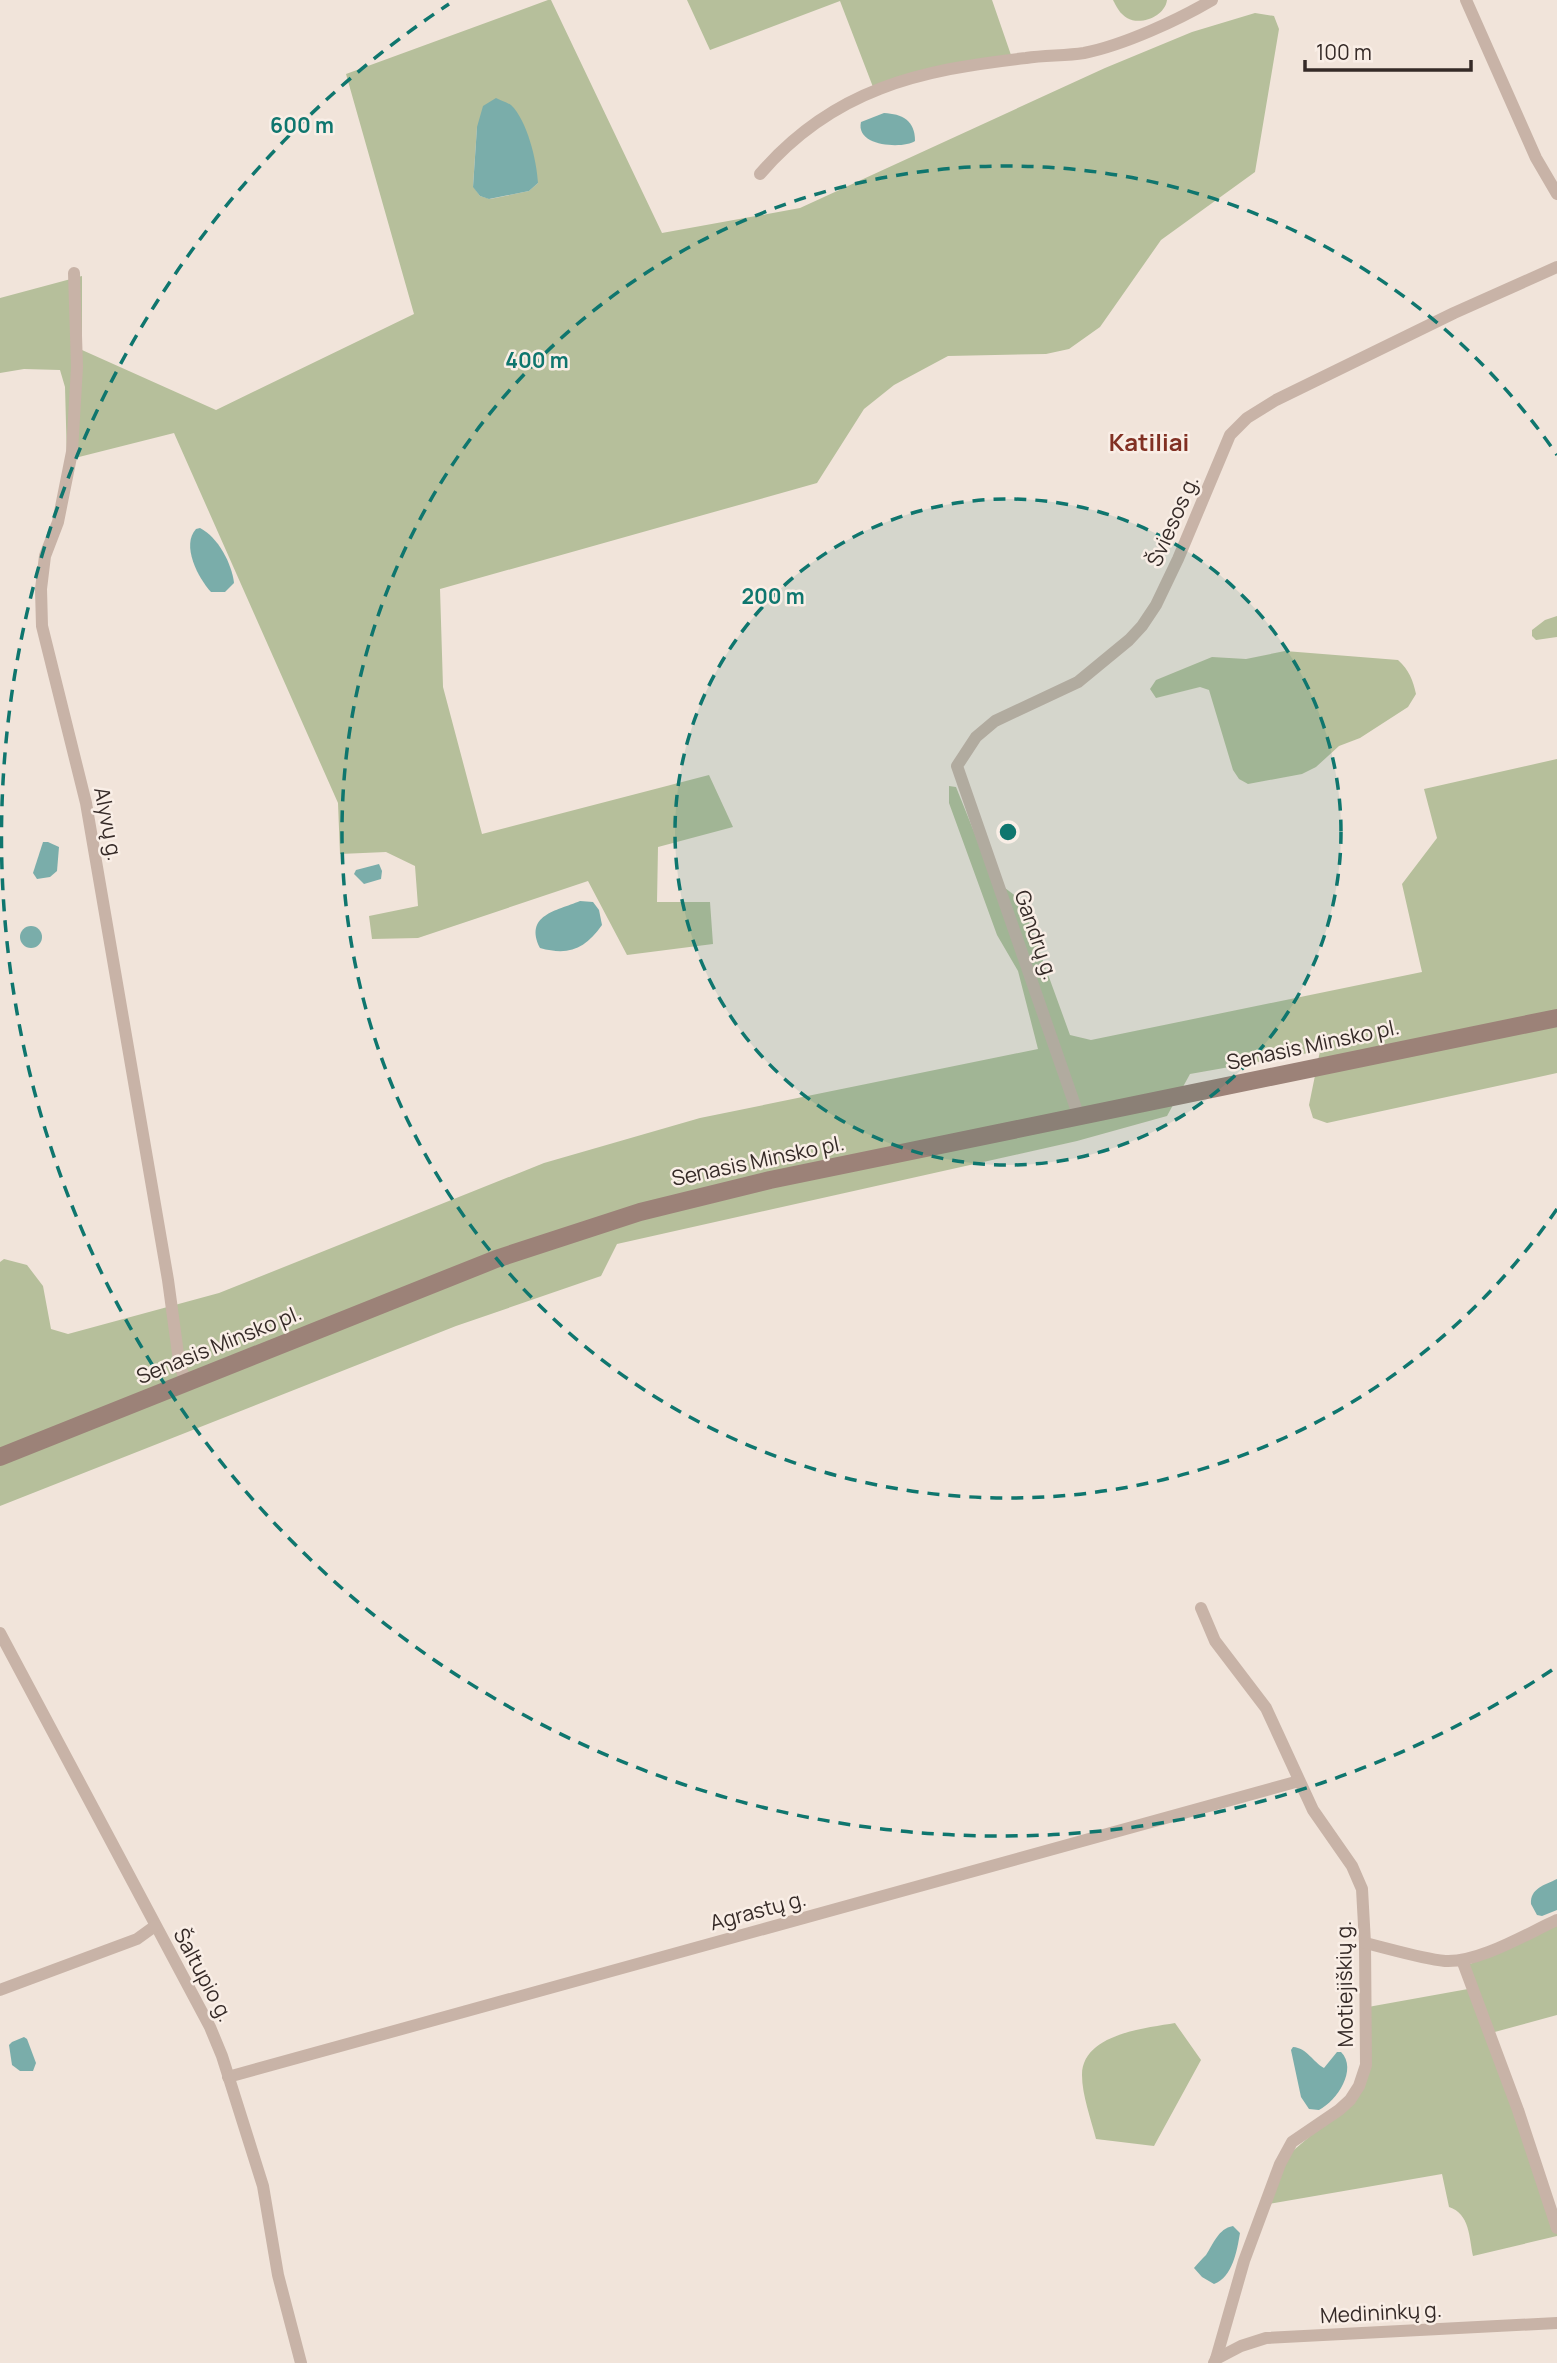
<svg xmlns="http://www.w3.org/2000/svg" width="1557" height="2363" font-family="Manrope,sans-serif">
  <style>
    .green { fill: #b6bf9b; fill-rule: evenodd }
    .water { fill: #7aadaa }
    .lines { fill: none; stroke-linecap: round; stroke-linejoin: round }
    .minor { stroke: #c8b3a7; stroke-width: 12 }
    .secondary { stroke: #9c8278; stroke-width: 18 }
    .ring { fill: none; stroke: #0f766e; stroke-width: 3.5; stroke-dasharray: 12 9 }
    .labels { text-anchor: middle; stroke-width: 5; stroke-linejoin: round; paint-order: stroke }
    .street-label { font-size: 21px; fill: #352a27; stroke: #f9eee6 }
    .quarter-label { font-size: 24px; font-weight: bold; fill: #813023; stroke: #f9eee6 }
    .centre { fill: #0f766e; stroke: #f9eee6; stroke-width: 3.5 }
    .ring-label { font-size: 21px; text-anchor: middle; font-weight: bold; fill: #0f766e; stroke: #f9eee6; stroke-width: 5; stroke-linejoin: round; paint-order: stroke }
  </style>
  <rect width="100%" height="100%" fill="#f1e4da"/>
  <g class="green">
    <path d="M548 0H551L662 233 800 208 1105 68 1192 32 1255 13 1274 16 1279 29 1255 172 1161 240 1100 327 1069 349 1046 354 948 356 894 385 864 409 817 483 440 589 443 687 482 834 709 775 733 827 658 847 657 902H710L713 944 627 955 588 881 418 938 372 939 369 916 418 906 415 866 386 852 340 854 338 803 174 433 67 460 65 387 60 370 24 369 0 373V298L82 276V350L216 410 414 314 346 74ZM477 127 538 183 529 191 490 199 480 196 473 186Z"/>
    <path d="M687 0H992L1011 55 873 87 840 1 710 50Z"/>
    <path d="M1113 0H1167C1165 16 1141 26 1127 18 1120 14 1116 6 1113 0Z"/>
    <path d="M1557 616V637L1536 640 1532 636V630L1545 620Z"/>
    <path d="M1285 651 1398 660C1409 670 1413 680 1416 694L1408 707 1360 738 1339 746 1316 767 1302 774 1248 784 1239 779 1233 770 1209 690 1200 687 1156 698 1150 689 1156 680 1212 657 1246 659Z"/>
    <path d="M1557 759V1073L1327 1123 1313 1118 1309 1105 1320 1051 1190 1074 1167 1116 1077 1141 617 1244 601 1276 456 1326 0 1506V1262L4 1259 27 1265 43 1286 51 1329 68 1334 219 1293 544 1163 700 1118 1038 1049 1018 971 997 935 949 803V786L956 787 993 879 1021 900 1070 1035 1091 1040 1422 972 1402 884 1437 838 1424 789Z"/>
    <path d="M1557 1924V2015L1491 2033 1468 1965Z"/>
    <path d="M1468 1989 1557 2218V2236L1473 2256C1469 2237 1470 2214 1449 2207L1442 2174 1269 2204 1288 2155 1357 2096 1368 2007Z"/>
    <path d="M1175 2023 1201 2060 1154 2146 1096 2139C1091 2119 1082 2095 1082 2075 1082 2034 1146 2028 1175 2023Z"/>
  </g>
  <g class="water">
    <path d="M496 98C500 100 506 102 511 105 527 120 537 161 538 183L529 191 489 199 480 196 473 187 477 127 483 106Z"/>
    <path d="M884 113C902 114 915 120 915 141 904 149 855 147 861 122Z"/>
    <path d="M200 528C218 537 232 564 234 583L225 592H211C198 578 181 545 196 529Z"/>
    <path d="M43 842H48L59 847 57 871 50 877 37 879 33 873Z"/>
    <path d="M379 864 382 871 381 879 364 884 354 874 356 870Z"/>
    <path d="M580 901 593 902 599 910 602 925C585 949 569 956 540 948 524 915 556 911 580 901Z"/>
    <circle cx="31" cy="937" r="11"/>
    <path d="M1557 1879V1910L1542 1916 1537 1915 1531 1904C1530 1888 1545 1885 1557 1879Z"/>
    <path d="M24 2037 27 2039 36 2063 33 2071H20L12 2065 9 2045 12 2042Z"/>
    <path d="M1293 2047C1307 2048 1313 2062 1324 2068L1337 2052H1341C1358 2069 1337 2101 1319 2110L1309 2109 1301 2097 1291 2050Z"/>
    <path d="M1233 2226 1240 2233C1237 2250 1233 2277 1214 2284L1202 2277 1194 2268C1198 2263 1202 2259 1206 2255 1214 2243 1218 2229 1233 2226Z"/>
  </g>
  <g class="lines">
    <g class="minor">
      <path d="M1466 0 1536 158 1557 194"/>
      <path d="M760 174C833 89 919 70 1026 58 1045 55 1065 56 1084 53 1124 45 1178 20 1212 0"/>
      <path d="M74 273 77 367 72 452 58 522 45 556 41 589 42 626 86 803 168 1280 179 1361 186 1384"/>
      <path d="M1079 1117 957 766 976 737 995 721 1078 682 1129 640 1142 626 1156 605 1178 559 1230 435 1247 418 1276 400 1454 313 1557 267"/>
      <path d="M1201 1608 1215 1641 1266 1708 1313 1810 1352 1866 1362 1889 1365 1943 1366 2065 1359 2086 1350 2100 1339 2110 1292 2142 1280 2164 1244 2261 1216 2359"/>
      <path d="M0 1633 210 2027 222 2056 263 2186 278 2275 301 2363"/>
      <path d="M1365 1943C1391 1949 1419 1958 1445 1961 1479 1963 1526 1934 1557 1920"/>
      <path d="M1462 1960 1518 2110 1557 2228"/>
      <path d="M0 1990 137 1939 155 1926"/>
      <path d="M228 2077 1299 1781"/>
      <path d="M1214 2363 1216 2359 1241 2346 1266 2338 1557 2323"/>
    </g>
    <path class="secondary" d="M0 1457 496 1259 640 1212 770 1180 1557 1018"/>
  </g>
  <circle cx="1008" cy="832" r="333" fill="#0f766e" fill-opacity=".12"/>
  <g class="ring">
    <circle cx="1008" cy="832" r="333"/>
    <path d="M1557 1209A666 666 0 1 1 1557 455"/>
    <path d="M1552 1670A999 999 0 0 1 449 4"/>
  </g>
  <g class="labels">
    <g class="street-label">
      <text transform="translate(1173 521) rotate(-66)" y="7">Šviesos g.</text>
      <text transform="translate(108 824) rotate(79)" y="7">Alyvų g.</text>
      <text transform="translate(1036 935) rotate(71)" y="7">Gandrų g.</text>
      <text transform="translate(1313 1045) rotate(-12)" y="7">Senasis Minsko pl.</text>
      <text transform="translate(758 1161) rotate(-12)" y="7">Senasis Minsko pl.</text>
      <text transform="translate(219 1345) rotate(-22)" y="7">Senasis Minsko pl.</text>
      <text transform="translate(758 1911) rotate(-15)" y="7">Agrastų g.</text>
      <text transform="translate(203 1975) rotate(62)" y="7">Šaltupio g.</text>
      <text transform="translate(1345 1984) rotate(-91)" y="7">Motiejiškių g.</text>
      <text transform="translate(1381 2313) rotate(-3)" y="7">Medininkų g.</text>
    </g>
    <g class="quarter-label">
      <text x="1149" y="451">Katiliai</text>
    </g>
  </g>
  <circle cx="1008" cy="832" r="10" class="centre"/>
  <g class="ring-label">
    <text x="302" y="133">600 m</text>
    <text x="537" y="368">400 m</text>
    <text x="773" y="604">200 m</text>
  </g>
  <path d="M1305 60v10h166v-10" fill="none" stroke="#352a27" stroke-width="3.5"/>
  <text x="1316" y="60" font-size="21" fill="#352a27" stroke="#f9eee6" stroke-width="5" paint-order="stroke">100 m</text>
</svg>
